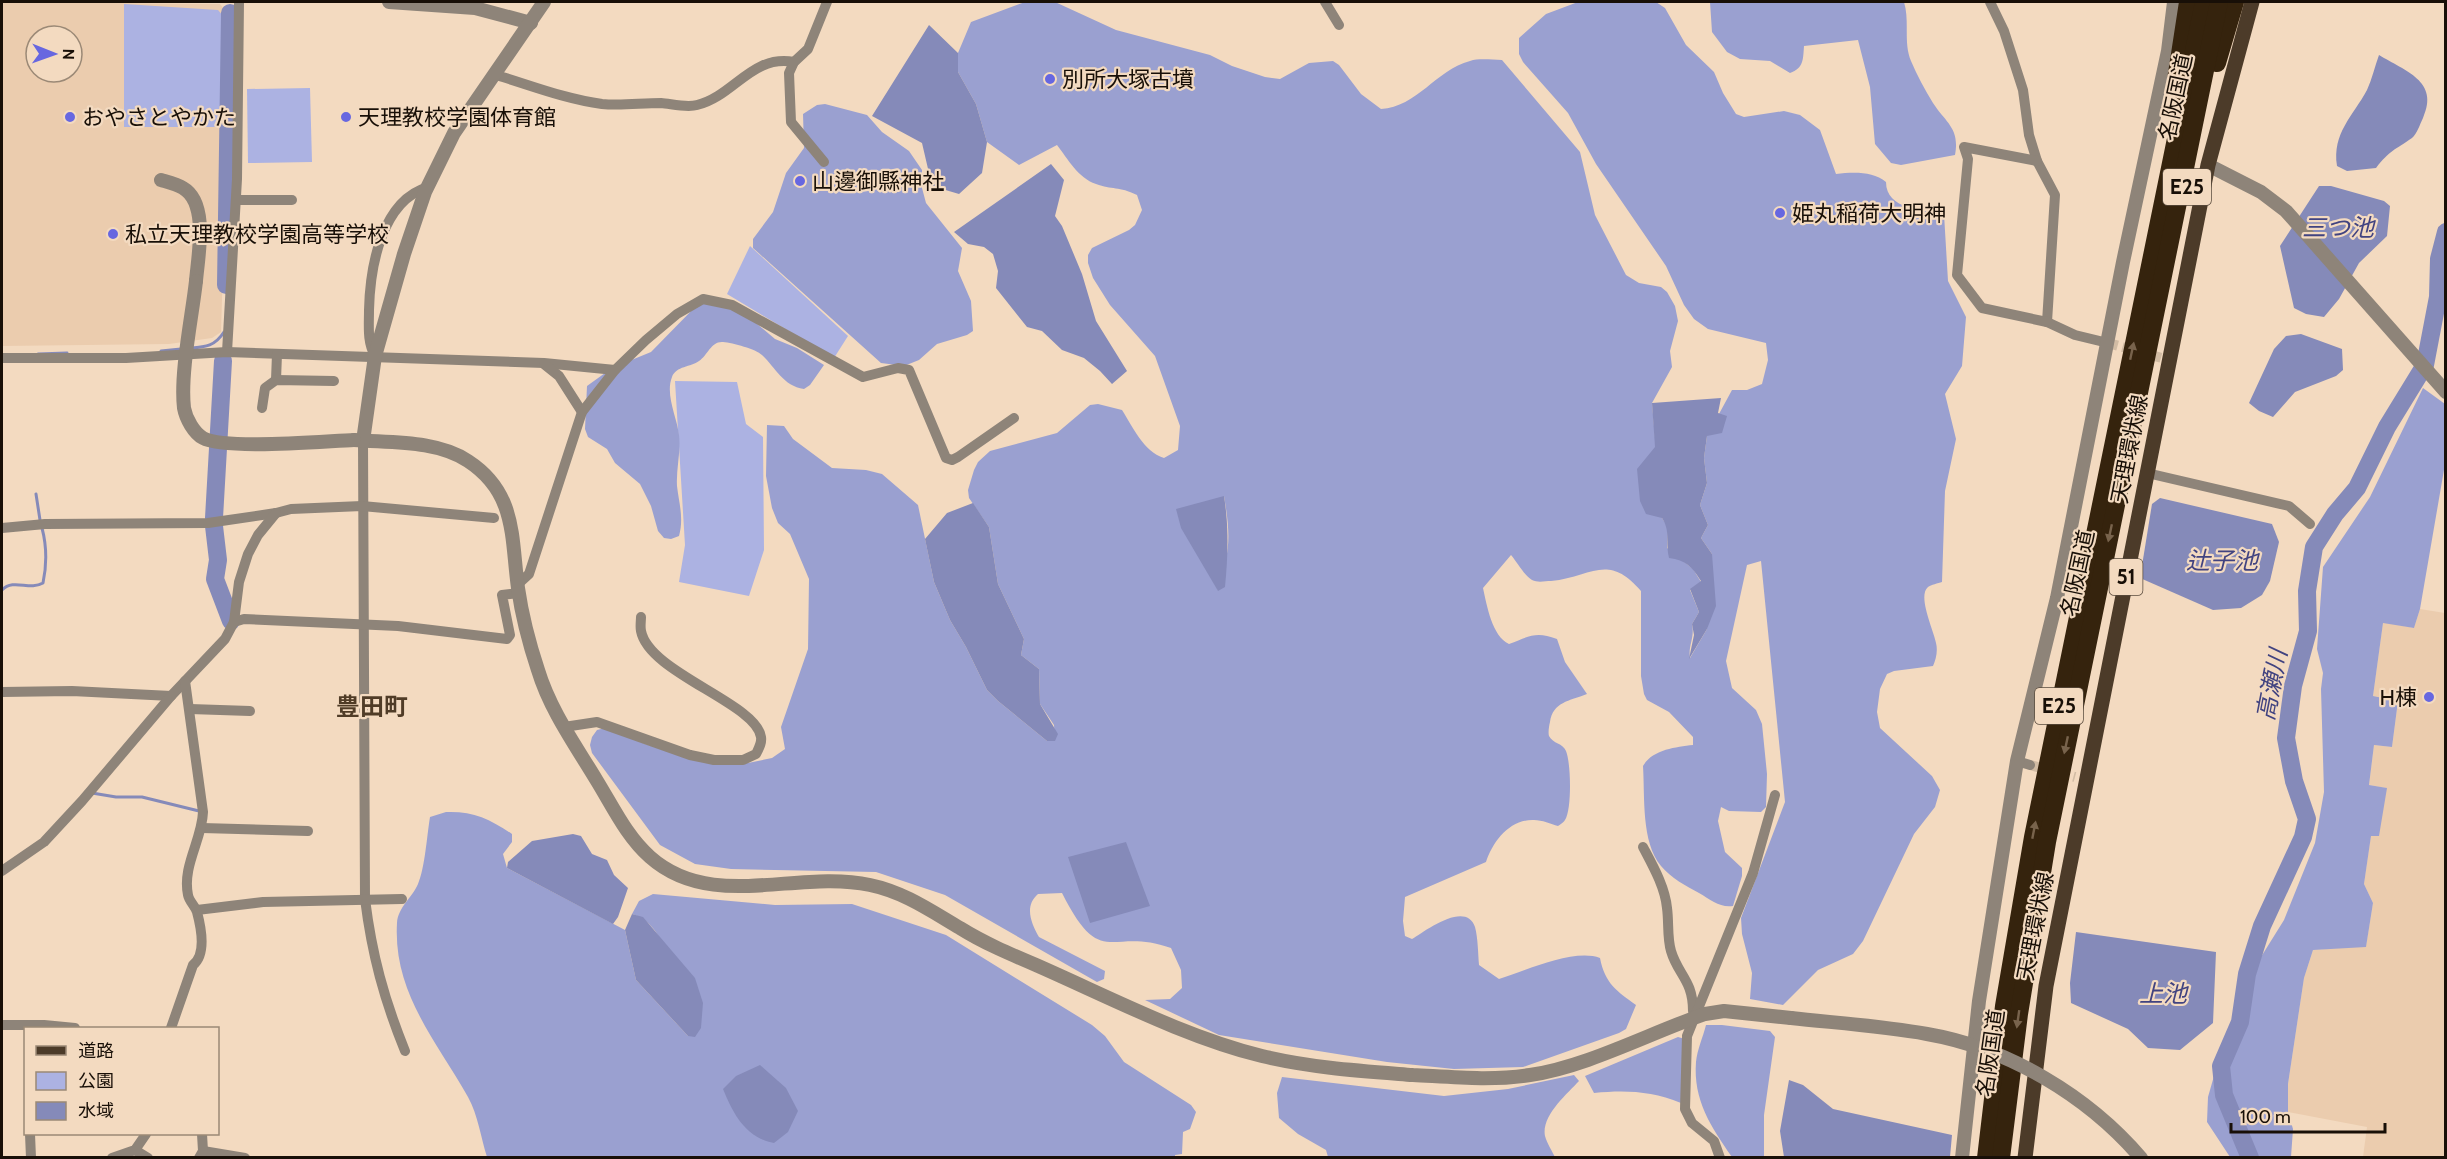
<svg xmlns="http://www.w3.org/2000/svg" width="2447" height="1159" font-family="Cabin,'Noto Sans JP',sans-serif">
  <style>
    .built { fill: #ebccae; fill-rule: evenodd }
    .green { fill: #acb2e2 }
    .forest { fill: #9aa0d0; fill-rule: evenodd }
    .water { fill: #858ab9 }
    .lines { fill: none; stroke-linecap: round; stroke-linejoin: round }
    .stream { stroke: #858ab9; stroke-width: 3 }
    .river { stroke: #858ab9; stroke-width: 18 }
    .minor-tunnel { stroke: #d2bca4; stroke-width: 10; stroke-dasharray: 10 5; stroke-linecap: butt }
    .minor { stroke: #8e8479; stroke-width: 10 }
    .tertiary { stroke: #8e8479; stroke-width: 14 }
    .primary { stroke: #4c3b29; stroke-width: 15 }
    .motorway { stroke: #35230d; stroke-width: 18 }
    .tertiary-bridge { stroke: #8e8479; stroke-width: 14 }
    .oneway { fill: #78634c }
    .poi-dot { fill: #6767e0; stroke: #f3dac0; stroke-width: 2 }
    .labels { text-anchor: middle; stroke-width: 4.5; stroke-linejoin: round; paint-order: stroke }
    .shield { fill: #f3dac0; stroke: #5a4c3e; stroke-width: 1.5 }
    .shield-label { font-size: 21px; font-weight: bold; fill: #180f07 }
    .poi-label { font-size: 22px; fill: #180f07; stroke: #f3dac0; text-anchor: start }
    .street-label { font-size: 22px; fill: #180f07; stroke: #f3dac0 }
    .water-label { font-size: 24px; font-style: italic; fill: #414380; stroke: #f3dac0 }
    .neighbourhood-label { font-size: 24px; font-weight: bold; fill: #503c27; stroke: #f3dac0 }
  </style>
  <rect width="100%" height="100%" fill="#f3dac0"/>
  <g class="built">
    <path d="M2 2 220 4 228 14 227 136 221 332 212 338 169 344 2 346ZM36 36H72V72H36Z"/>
    <path d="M2420 609 2445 613V1157H2363L2367 1127 2288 1112V1084L2304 978 2313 950 2366 946 2373 903 2364 884 2371 835 2378 836 2386 788 2369 785 2374 745 2392 747 2398 701 2373 696 2383 622 2414 628Z"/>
  </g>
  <g class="green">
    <path d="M124 4 218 10 224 17 225 127H124Z"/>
    <path d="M310 88 312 162 248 163 247 89Z"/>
    <path d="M750 246 848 336 834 358 727 294Z"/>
    <path d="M675 381 737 382 746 424 763 437 764 550 749 596 679 582 685 545Z"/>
  </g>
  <g class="forest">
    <path d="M1025 2H1055L1116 30 1210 55 1232 66 1265 77 1280 79 1309 63 1333 61 1339 65 1361 94 1381 109C1417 107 1436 70 1470 61 1479 58 1492 60 1502 60L1580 152 1595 215 1626 275 1639 283 1661 287 1667 292 1675 306 1678 321 1670 351 1672 367 1652 403 1662 518 1668 527 1667 548 1693 569 1701 582 1690 590 1699 612 1692 624C1695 638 1688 645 1690 658L1707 629 1712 554 1701 538 1708 525 1700 505 1707 483 1704 458 1707 436 1732 390H1747L1762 384 1768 360 1766 343 1708 329 1694 319 1684 305 1666 266 1596 164 1568 113 1523 62 1519 54V38L1546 14 1578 2H1656L1665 8 1686 45 1714 72 1723 93 1736 114 1744 117 1784 111 1800 115 1820 130 1836 174C1853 172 1873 171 1886 182 1886 210 1924 210 1944 214L1948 281 1966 317 1962 366 1945 394 1956 439 1945 491 1942 582C1938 583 1931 585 1928 587 1917 596 1934 631 1936 643 1938 651 1936 659 1933 666L1894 671 1887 674 1880 689 1877 712 1880 728 1932 776 1940 790 1935 807 1914 834 1863 941 1853 954 1818 970 1783 1005 1750 999 1752 973 1742 934 1741 918 1785 802 1761 561 1747 565 1726 661 1732 688 1756 710 1762 724 1767 774 1766 807 1761 812 1729 811 1721 807 1718 821 1725 852 1742 868V876L1733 906C1720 908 1711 900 1699 893 1686 886 1671 878 1661 866 1641 842 1645 797 1643 766 1652 750 1675 747 1693 745V737L1669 712 1647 700 1644 694 1641 676V591C1608 552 1591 577 1551 581 1545 581 1538 583 1532 580 1524 575 1517 562 1511 555L1483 588C1487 606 1492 636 1509 644 1530 636 1536 631 1557 639L1565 662 1587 694C1569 701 1553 702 1550 722 1549 726 1548 733 1549 736 1553 744 1563 743 1566 751 1571 763 1572 809 1565 820 1564 822 1561 824 1558 826 1551 824 1542 820 1534 820 1510 819 1493 841 1486 862L1405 897 1403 921 1405 936 1412 939C1425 931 1466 900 1475 927 1478 938 1478 953 1479 965L1499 979C1525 971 1574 948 1600 958 1605 984 1617 991 1636 1005L1626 1029 1619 1033 1523 1067 1454 1069 1387 1062 1219 1035 1145 1000 1170 999 1182 988 1181 970 1171 948C1110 926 1102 972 1062 893L1038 894C1024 906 1031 923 1039 937L1105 971 1104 979 1097 982 945 895 876 872 731 869 695 864 660 845 592 753 590 745 592 737 597 730 605 728 648 745 748 763 772 758 785 749 781 727 808 649 809 579 790 534 778 523 772 508 766 476 767 425 784 426 793 439 832 468 866 470 882 474 918 505 934 582 950 620 966 647 987 690 998 701 1047 741H1055L1054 725 1040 704 1039 669 1021 655 1024 639 998 584 989 527 969 498 968 490 974 470 978 462 990 451 1057 433 1090 405 1098 404 1122 410C1133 427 1143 451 1164 458L1178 450 1180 426 1155 356 1110 305 1093 278 1088 263V255L1092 248 1129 230 1135 225 1142 210 1137 195C1119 186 1112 190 1096 184 1078 178 1068 159 1057 145L1019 165 987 142 976 104 958 72V53L971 22ZM1224 496C1231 537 1230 551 1218 590L1203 562Z"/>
    <path d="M1710 2H1904C1910 21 1903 42 1911 61 1917 75 1925 90 1933 103 1946 123 1960 128 1955 155L1901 165 1891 163 1875 144 1870 87 1858 40 1804 46C1803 59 1804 68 1790 73L1770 61 1740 59 1727 52 1712 32Z"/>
    <path d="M825 104 867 115 882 132 909 151 922 170V188L926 203 962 248 958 271 971 301 973 331 967 335 937 344 919 360 904 366 881 363 753 248V239L773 212 786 173 804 148 803 114 817 105Z"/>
    <path d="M715 301 750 318 775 339 797 348 824 365 810 385 804 389C783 386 776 368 762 355 756 349 733 343 723 342 711 341 708 355 699 361 691 367 676 366 672 377 665 395 677 417 679 435 681 452 676 469 677 486 679 503 684 518 679 536L671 539 664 538 658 531 651 506 640 484 615 463 607 449 588 437 585 429 587 386 612 368 651 352 699 303Z"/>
    <path d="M2423 388 2445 404V464L2420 609 2414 628 2383 623 2373 696 2398 701 2392 747 2374 745 2369 785 2387 788 2379 836H2371L2364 884 2373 903 2366 947 2313 950 2304 978 2288 1084V1112L2293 1129 2291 1157H2230L2207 1122 2208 1097 2216 1069 2238 1028 2251 973 2284 920 2315 843 2324 792 2321 689 2323 673 2317 649 2323 567 2370 497Z"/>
    <path d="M446 812C473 811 490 819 512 834V842L503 854 507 868 625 930 636 980 688 1036C679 1000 672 925 632 914L639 901 653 894 775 905 852 904 946 935 1092 1025 1105 1036 1124 1062 1191 1105 1196 1112 1190 1129 1183 1132 1182 1154 1175 1155V1157H487C481 1138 478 1115 468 1097 436 1040 393 993 397 923 398 907 412 898 418 884 425 868 427 835 430 817Z"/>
    <path d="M1706 1025H1722L1770 1031 1775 1037 1764 1115V1157H1732C1711 1127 1693 1100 1696 1062 1697 1050 1703 1037 1706 1025Z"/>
    <path d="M1678 1037 1685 1039 1681 1103C1651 1091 1626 1090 1594 1093L1585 1076Z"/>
    <path d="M1574 1075 1579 1081C1567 1094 1541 1116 1545 1136 1547 1143 1552 1151 1555 1157H1328L1326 1150 1298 1134 1279 1118 1277 1093 1282 1077 1444 1096 1508 1089Z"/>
  </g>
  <g class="water">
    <path d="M929 25 958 53V72L976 104 987 142 982 173 959 194 932 186 922 143 872 116Z"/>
    <path d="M2379 55C2405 71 2440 81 2423 118 2420 124 2417 134 2412 138 2395 150 2390 150 2376 168L2347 171 2337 166C2332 133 2353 116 2367 90 2372 79 2375 66 2379 55Z"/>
    <path d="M1051 164 1064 180 1055 216 1062 226 1082 274 1096 321 1127 371 1112 384 1100 371 1084 358 1062 350 1042 331 1027 327 996 288 998 271 993 254 984 247 968 244 954 232Z"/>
    <path d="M2319 186H2331L2384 201 2390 206 2387 236 2359 263 2339 299 2324 317 2306 314 2294 308 2280 246Z"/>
    <path d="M2301 334 2342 349 2343 370 2336 376 2295 392 2273 417 2259 411 2249 403 2274 349 2286 336Z"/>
    <path d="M1721 398 1718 413 1727 416 1722 433 1707 436 1704 458 1707 483 1700 505 1708 525 1701 538 1712 554 1716 606 1707 629 1689 659 1694 635 1692 624 1699 612 1690 589 1701 581C1692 567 1686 560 1669 558 1665 542 1671 532 1662 518L1646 514 1640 501 1637 469 1655 447 1652 403Z"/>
    <path d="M1224 496C1229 527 1228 556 1225 587L1218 591 1181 528 1176 509Z"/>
    <path d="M2160 498 2272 524 2279 542 2270 581 2262 595 2241 608 2213 610 2140 578 2152 504Z"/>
    <path d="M973 503 989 527 998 584 1024 639 1021 655 1039 669 1040 704 1058 734 1055 741H1047L998 701 987 690 966 647 950 620 934 582 925 539 947 513Z"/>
    <path d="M573 834 581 836 592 854 607 860 614 875 628 888 618 917 613 924 507 868 508 862 532 841Z"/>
    <path d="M1126 842 1150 906 1090 923 1068 857Z"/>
    <path d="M632 914 643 917 695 978 703 1003 701 1028 695 1037 688 1036 636 980 625 930Z"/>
    <path d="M2076 932 2216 952 2213 1023 2180 1050 2148 1048 2128 1029 2071 1003 2070 983Z"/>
    <path d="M760 1065 786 1088 798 1111 788 1132 774 1143C746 1138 733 1114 723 1089L736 1076Z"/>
    <path d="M1789 1080 1803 1085 1833 1109 1952 1135 1950 1157H1784L1780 1131Z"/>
  </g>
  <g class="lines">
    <g class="stream">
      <path d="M191 348C206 347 215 346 224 332"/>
      <path d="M161 351 181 349"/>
      <path d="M38 354 67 353"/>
      <path d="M36 494 40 520"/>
      <path d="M2 590C14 578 29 591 43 583 47 564 47 547 42 528"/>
      <path d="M92 793 116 797H142L199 811"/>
    </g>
    <g class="river">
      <path d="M226 285 230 13"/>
      <path d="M214 518 223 361"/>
      <path d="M214 526 218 560 215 579 231 621"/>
      <path d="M2250 1158 2224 1095 2221 1066 2240 1022 2247 974 2262 926 2303 837 2307 819 2294 781 2286 738 2293 686 2308 631 2307 591 2314 547 2335 514 2357 488 2387 427 2425 365 2438 297 2439 259 2446 232"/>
    </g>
    <g class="minor-tunnel">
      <path d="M2108 343 2169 360"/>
      <path d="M2030 765 2075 777"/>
    </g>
    <g class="minor">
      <path d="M1325 2 1339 25"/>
      <path d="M1990 2 2004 31 2023 90 2029 135 2037 161 2055 195 2047 322"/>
      <path d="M496 75C530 85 565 99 602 104 621 106 641 103 661 103 672 104 687 108 697 105 734 96 752 54 794 62"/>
      <path d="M2037 161 1964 147 1968 159 1957 275 1982 308 2047 322 2075 335 2108 343"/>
      <path d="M824 162 791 122 789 73 794 62 808 49 827 2"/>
      <path d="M236 200H292"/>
      <path d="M227 352 237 179 239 2"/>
      <path d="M375 356C367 341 369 327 369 310 370 268 381 201 428 187"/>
      <path d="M2 358H126L227 352 544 363 615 370"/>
      <path d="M544 364 559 376 582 412"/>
      <path d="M276 380 277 354"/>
      <path d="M262 408 265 388 276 380 334 381"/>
      <path d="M363 441 365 899C372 955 384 999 405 1051"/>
      <path d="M2147 473 2289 506 2310 524"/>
      <path d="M2 528 45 524 208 523 276 513 291 509 362 506 494 518"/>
      <path d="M518 584 529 574 582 412 615 370 646 340 677 314 703 299 732 305 863 377 898 368 909 370 946 458 952 460 958 457 1014 418"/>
      <path d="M234 622 244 619 398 626 507 639 510 635 502 595 519 593"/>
      <path d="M2 692 72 691 171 696"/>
      <path d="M190 709 250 711"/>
      <path d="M564 727 597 722 690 755 714 760H743L756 754C759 748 762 743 761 737 756 703 649 673 641 631 640 626 641 621 641 617"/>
      <path d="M2017 761 2030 765"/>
      <path d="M202 828 308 831"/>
      <path d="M1643 847C1653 866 1665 887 1667 908 1669 922 1667 938 1671 951 1678 975 1693 980 1693 1011"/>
      <path d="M2 871 44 842 82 801 171 696 225 639 234 622 239 582 248 554 258 535 276 513"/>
      <path d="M197 910 263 902 402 899"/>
      <path d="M2 1025H44L75 1028"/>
      <path d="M171 1028 193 965C207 954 201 927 197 912 195 906 189 901 188 895 182 866 202 840 203 812L185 681"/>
      <path d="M30 1134 31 1158"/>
      <path d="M135 1150 148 1158"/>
      <path d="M203 1151 245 1158"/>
      <path d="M112 1158 135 1150 146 1134"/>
      <path d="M199 1158 203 1151 202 1134"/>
      <path d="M1720 1158 1714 1141 1692 1123 1685 1109 1687 1036 1753 873 1775 795"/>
    </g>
    <g class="tertiary">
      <path d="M389 2 475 8 531 23"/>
      <path d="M2208 165 2261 192 2286 211 2446 392"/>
      <path d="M161 180C168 182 177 184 183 188 209 203 198 256 196 281"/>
      <path d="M354 440C391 443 436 440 468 461 517 493 511 538 518 588 522 616 529 643 538 670 550 710 576 746 597 781 613 807 627 837 650 857 712 912 797 869 870 885 904 892 931 911 960 928 984 943 1010 954 1036 965 1109 997 1185 1037 1262 1056 1312 1068 1362 1071 1413 1075 1452 1077 1491 1081 1530 1075 1586 1067 1650 1033 1705 1014L1724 1011 1791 1018"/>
      <path d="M363 441 375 356 404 254 425 192 454 133 544 2"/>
      <path d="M1962 1158 1979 1001 2017 761 2057 598 2123 262 2168 51 2174 2"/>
    </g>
    <path class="primary" d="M2025 1158 2046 986 2208 165 2252 2"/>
    <g class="motorway">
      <path d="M2217 63 2235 2"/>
      <path d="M2176 80 2188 2"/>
      <path d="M1986 1158 2004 1006 2033 837 2204 2"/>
      <path d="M2001 1158 2019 1014 2047 842 2219 2"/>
    </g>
    <g class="tertiary-bridge">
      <path d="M196 281C192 317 180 373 184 408 186 419 194 433 203 438 224 450 325 441 354 440"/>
      <path d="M1791 1018C1837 1023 1883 1026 1927 1034 2008 1048 2088 1096 2141 1158"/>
    </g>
  </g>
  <defs><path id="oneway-solid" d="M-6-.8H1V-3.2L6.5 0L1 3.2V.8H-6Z" transform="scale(1.5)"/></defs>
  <g class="oneway">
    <use href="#oneway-solid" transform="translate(2132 351) rotate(-78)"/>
    <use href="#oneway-solid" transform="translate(2110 533) rotate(102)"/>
    <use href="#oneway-solid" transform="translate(2066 745) rotate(102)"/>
    <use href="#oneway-solid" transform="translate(2034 830) rotate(-79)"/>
    <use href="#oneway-solid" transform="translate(2018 1019) rotate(98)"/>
  </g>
  <g class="poi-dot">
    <circle cx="1050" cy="79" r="6"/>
    <circle cx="70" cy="117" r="6"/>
    <circle cx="346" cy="117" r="6"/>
    <circle cx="800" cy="181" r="6"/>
    <circle cx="1780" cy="213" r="6"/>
    <circle cx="113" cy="234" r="6"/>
    <circle cx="2429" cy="697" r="6"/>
  </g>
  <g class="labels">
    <g class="shield">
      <rect x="2163" y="169" width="48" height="36" rx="4.5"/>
      <rect x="2109.5" y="559" width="33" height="36" rx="4.5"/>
      <rect x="2035" y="688" width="48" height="36" rx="4.5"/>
    </g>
    <g class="shield-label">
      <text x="2187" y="194">E25</text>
      <text x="2126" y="584">51</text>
      <text x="2059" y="713">E25</text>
    </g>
    <g class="poi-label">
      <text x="1062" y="87">別所大塚古墳</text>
      <text x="82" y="125">おやさとやかた</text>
      <text x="358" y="125">天理教校学園体育館</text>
      <text x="812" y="189">山邊御縣神社</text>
      <text x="1792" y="221">姫丸稲荷大明神</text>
      <text x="125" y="242">私立天理教校学園高等学校</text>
      <text x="2417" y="705" text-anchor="end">H棟</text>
    </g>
    <g class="street-label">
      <text transform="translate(2175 97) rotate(-78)" y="8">名阪国道</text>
      <text transform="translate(2129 449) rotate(-79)" y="8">天理環状線</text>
      <text transform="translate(2077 573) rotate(-78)" y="8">名阪国道</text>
      <text transform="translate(2035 926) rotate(-79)" y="8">天理環状線</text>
      <text transform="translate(1990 1053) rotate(-82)" y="8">名阪国道</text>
    </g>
    <g class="water-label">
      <text x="2338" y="236">三つ池</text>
      <text x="2222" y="569">辻子池</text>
      <text transform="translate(2272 685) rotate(-79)" y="8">高瀬川</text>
      <text x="2163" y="1002">上池</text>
    </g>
    <g class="neighbourhood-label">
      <text x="372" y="715">豊田町</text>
    </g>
  </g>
  <rect width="2447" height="1159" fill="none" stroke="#180f07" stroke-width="6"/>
  <rect x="24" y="1027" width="195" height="108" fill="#f3dac0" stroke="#9b8976" stroke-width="1.5"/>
  <rect x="36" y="1046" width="30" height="9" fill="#4c3b29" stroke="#9b8976" stroke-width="1.5"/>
  <text x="78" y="1057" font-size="18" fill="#180f07">道路</text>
  <rect x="36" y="1072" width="30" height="18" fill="#acb2e2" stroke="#9b8976" stroke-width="1.5"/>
  <text x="78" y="1087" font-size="18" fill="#180f07">公園</text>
  <rect x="36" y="1102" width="30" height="18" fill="#858ab9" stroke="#9b8976" stroke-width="1.5"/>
  <text x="78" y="1117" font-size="18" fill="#180f07">水域</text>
  <g transform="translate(54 54) rotate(91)"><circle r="28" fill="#f3dac0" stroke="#9b8976" stroke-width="1.5"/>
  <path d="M0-4.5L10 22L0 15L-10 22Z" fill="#6767e0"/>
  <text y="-9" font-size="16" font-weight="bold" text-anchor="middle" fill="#180f07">N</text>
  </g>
  <path d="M2231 1123v9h154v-9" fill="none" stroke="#180f07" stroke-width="3"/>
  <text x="2240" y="1123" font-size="18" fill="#180f07" stroke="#f3dac0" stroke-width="4.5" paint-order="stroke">100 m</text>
</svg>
